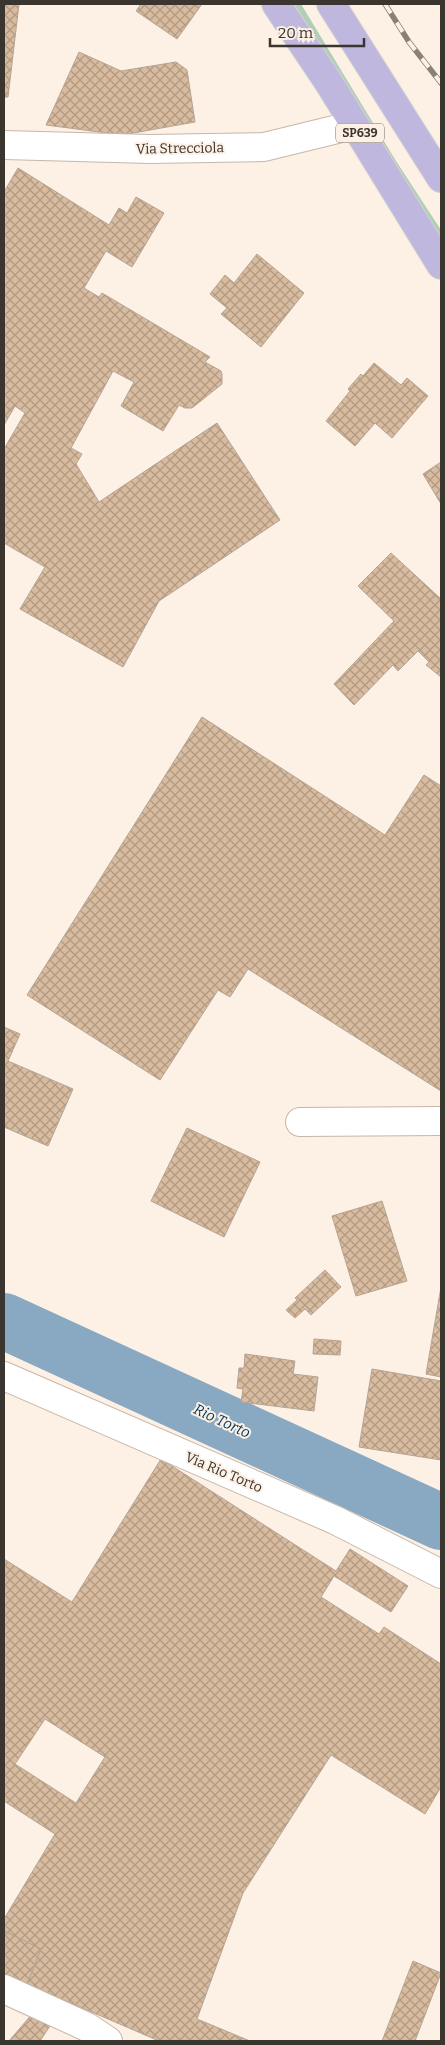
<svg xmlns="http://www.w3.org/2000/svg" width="445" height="2045" font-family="Bitter,serif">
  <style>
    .green { fill: #b1cfb7 }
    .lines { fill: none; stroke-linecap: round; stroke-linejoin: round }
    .river { stroke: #89a9c2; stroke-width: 56 }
    .building { fill: url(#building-cross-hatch); stroke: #b4a495; fill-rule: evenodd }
    .minor-casing { stroke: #c7b7a8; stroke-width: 30 }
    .major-casing { stroke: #d4d3d1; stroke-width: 30 }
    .minor { stroke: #fff; stroke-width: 28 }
    .major { stroke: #c0b7df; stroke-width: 28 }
    .rail-casing { stroke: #898078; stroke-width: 5.5 }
    .rail { stroke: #fdf0e4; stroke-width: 4; stroke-dasharray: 11; stroke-linecap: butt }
    .labels { text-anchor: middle; stroke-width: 4; stroke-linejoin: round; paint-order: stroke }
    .shield { fill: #fdf0e4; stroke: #756d65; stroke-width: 1 }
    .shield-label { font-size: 12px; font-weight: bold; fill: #3b352f }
    .street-label { font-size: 14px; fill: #3b352f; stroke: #fdf0e4 }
    .water-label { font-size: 15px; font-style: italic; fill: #003d5f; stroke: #fdf0e4 }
  </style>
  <defs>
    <pattern id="building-cross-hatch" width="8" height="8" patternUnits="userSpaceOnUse" patternTransform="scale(1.25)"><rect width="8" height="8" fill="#d9bc9f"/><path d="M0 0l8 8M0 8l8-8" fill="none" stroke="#b19a82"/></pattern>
  </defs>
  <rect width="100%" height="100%" fill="#fdf0e4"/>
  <path class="green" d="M294 4H301L396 161 441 230V238L406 186Z"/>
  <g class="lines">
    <path class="river" d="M4 1321 441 1522"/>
  </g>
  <g class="building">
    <path d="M4 4H19L8 97H4Z"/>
    <path d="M141 4H202L177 39 136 11Z"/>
    <path d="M79 52 121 71 176 62 187 70 195 122 122 135 46 125Z"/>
    <path d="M18 168 109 225 119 208 127 213 136 197 164 213 132 267 106 251 84 288 99 297 102 293 210 357 205 362 221 371 222 374V384L192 408H185L179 405 163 431 121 406 134 382 113 371 71 448 82 454 76 464 99 502 217 423 280 520 159 601 123 667 20 609 45 567 4 543V449L25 413 15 406 4 425V192Z"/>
    <path d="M257 254 304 293 261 347 221 314 227 308 210 294 225 275 234 283Z"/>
    <path d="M374 363 401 385 407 378 428 396 392 438 375 423 355 446 326 421 350 391 348 389 361 374 363 376Z"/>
    <path d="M441 462V504L423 474Z"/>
    <path d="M391 553 441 599V677L426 665 429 662 418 651 398 671 393 665 354 705 334 684 394 621 358 586Z"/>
    <path d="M202 717 385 835 424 775 441 786V1091L248 969 230 997 218 990 160 1080 27 995Z"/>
    <path d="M4 1027 20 1034 8 1061 73 1089 48 1146 4 1127Z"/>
    <path d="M187 1128 260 1162 224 1237 151 1201Z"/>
    <path d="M382 1201 407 1281 356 1296 332 1216Z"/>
    <path d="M325 1270 341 1287 311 1315 305 1309 295 1318 286 1310 297 1300 295 1298Z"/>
    <path d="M441 1287V1377L426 1374Z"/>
    <path d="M314 1339 341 1341 340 1355 313 1354Z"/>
    <path d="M245 1354 295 1361 293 1374 318 1377 314 1411 241 1402 243 1389 237 1388 239 1368H244Z"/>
    <path d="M372 1369 441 1381V1460L359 1447Z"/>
    <path d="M161 1459 336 1571 350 1549 408 1586 391 1612 334 1576 321 1597 379 1634 384 1627 441 1664V1787L425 1814 331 1755 243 1893 197 2019 250 2041H159L27 1984 41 1949 4 1931V1919L55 1834 4 1801V1559L72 1602ZM45 1719 105 1757 76 1803 15 1764Z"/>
    <path d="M4 1931 41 1949 27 1984 4 1974Z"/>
    <path d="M413 1961 441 1973 415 2041H382Z"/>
    <path d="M32 2014 50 2026 40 2041H9Z"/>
  </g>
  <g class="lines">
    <defs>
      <g id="minor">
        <path d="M4 145 150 149 264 147 354 125"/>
        <path d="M300 1122 441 1121"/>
        <path d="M4 1376 335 1520 441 1574"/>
        <path d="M4 1989 87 2027 108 2041"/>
      </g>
      <g id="major">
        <path d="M276 4 329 83 441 265"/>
        <path d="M331 4 441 178"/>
      </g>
    </defs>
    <use href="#minor" class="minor-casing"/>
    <use href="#major" class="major-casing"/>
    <use href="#minor" class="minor"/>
    <use href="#major" class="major"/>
    <defs>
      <path id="rail" d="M385 4 409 42 441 83"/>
    </defs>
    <use href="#rail" class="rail-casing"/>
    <use href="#rail" class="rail"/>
  </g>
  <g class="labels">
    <rect class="shield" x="336" y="123.5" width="48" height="19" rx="4"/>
    <g class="shield-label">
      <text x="360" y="137">SP639</text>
    </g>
    <g class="street-label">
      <text transform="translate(180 148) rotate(-1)" y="5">Via Strecciola</text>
      <text transform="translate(224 1472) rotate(23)" y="5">Via Rio Torto</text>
    </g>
    <g class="water-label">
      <text transform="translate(222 1421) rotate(25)" y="5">Rio Torto</text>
    </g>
  </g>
  <rect width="445" height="2045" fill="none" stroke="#3b352f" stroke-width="10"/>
  <path d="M270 38v8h94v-8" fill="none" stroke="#3b352f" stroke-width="2.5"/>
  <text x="278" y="38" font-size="15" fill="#3b352f" stroke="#fdf0e4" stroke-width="4" paint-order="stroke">20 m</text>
</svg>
